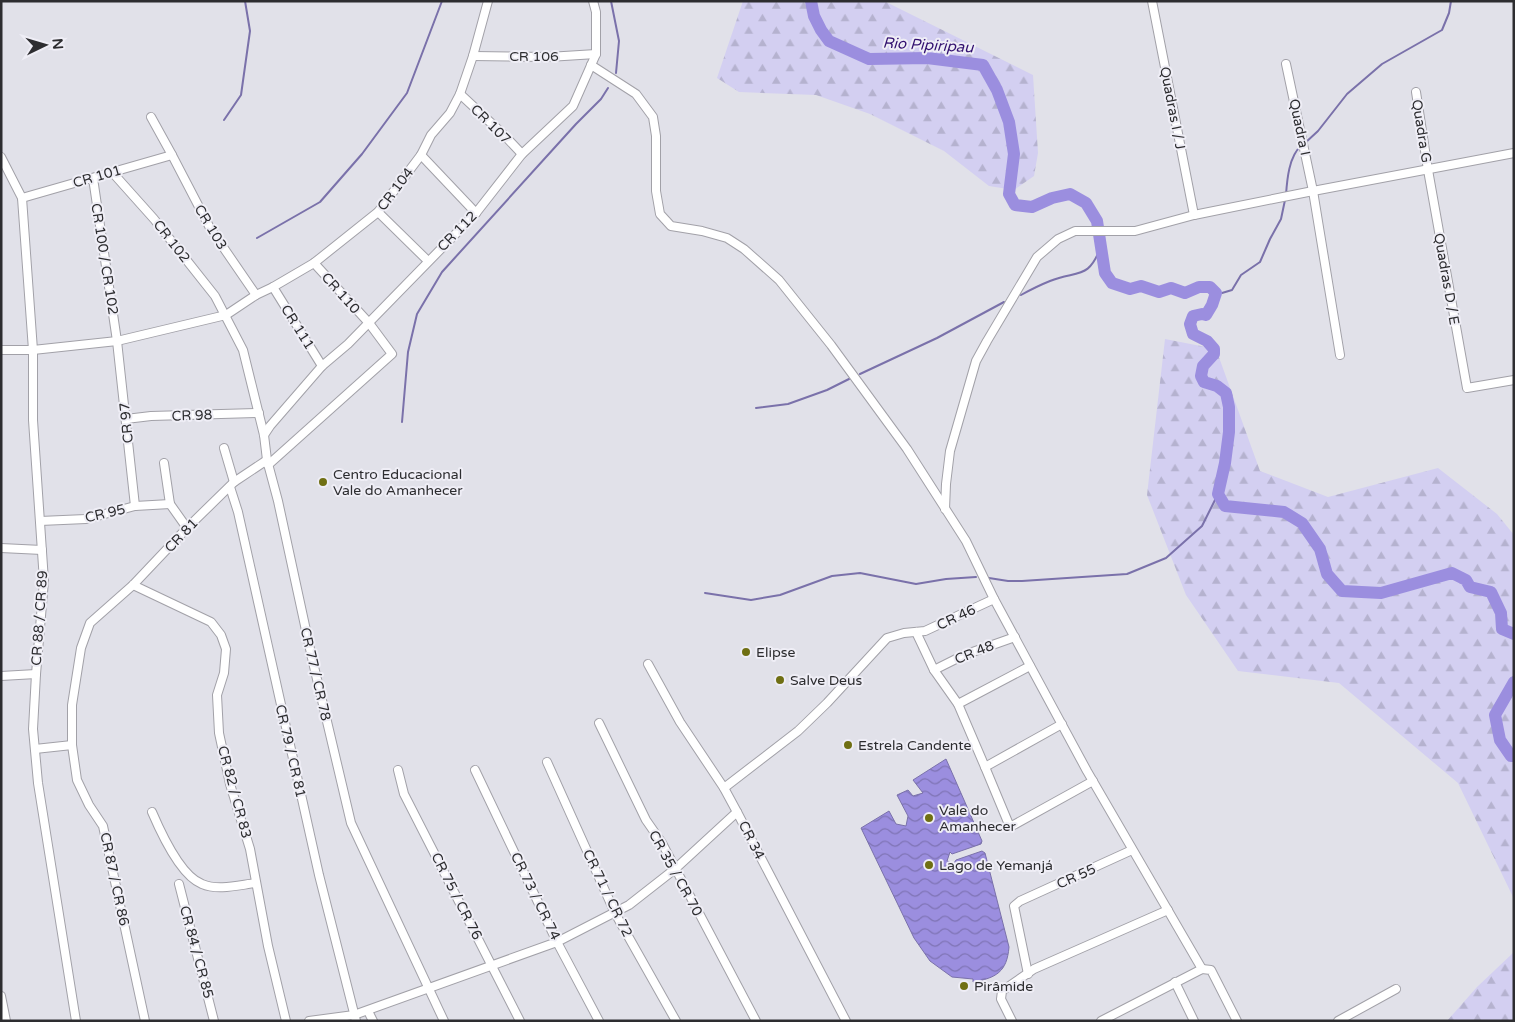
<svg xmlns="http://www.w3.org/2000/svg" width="1515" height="1022" font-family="'Varela Round',sans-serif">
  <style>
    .forest { fill: url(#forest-firs) }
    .water { fill: url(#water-waves); stroke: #7a71aa }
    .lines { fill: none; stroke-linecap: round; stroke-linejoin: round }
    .stream { stroke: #7a71aa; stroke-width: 2 }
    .river { stroke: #9b8edf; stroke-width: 12 }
    .minor-casing { stroke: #a2a1a8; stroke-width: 10 }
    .minor { stroke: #fff; stroke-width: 8 }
    .poi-dot { fill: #6f6f13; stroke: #efeef6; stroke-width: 2 }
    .labels { text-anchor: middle; stroke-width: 4; stroke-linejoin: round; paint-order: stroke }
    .street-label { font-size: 14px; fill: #2d2d30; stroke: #efeef6 }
    .poi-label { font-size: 14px; fill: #2d2d30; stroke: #efeef6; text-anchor: start }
    .water-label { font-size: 15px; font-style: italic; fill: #310f6f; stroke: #efeef6 }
  </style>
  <defs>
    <pattern id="forest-firs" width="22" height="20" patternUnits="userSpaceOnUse" patternTransform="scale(1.25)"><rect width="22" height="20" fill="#d3cff1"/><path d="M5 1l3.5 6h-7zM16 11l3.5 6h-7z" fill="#b5b2cf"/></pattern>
    <pattern id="water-waves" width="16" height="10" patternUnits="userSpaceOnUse" patternTransform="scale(1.25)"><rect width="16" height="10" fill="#9b8edf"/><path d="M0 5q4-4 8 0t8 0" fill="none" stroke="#7f74b5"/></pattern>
  </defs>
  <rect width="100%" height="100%" fill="#e1e1e9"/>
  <g class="forest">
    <path d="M743 1H884L1033 75 1038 153 1034 176 1014 190 989 186 944 151 870 114 816 95 739 92 717 78Z"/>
    <path d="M1165 339 1216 349 1260 471 1328 497 1438 468 1497 514 1514 535V899L1458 783 1339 683 1238 671 1186 595 1147 495Z"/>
    <path d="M1514 952V1021H1447L1477 987Z"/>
  </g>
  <path class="water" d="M946 759 982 841 981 844 952 854 950 852 947 861 954 863 956 860 982 851 985 853 1009 947C1007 972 996 978 973 982V979L952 977 930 961 914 938 861 828 889 811 896 824 906 826 908 816 897 795 908 790 913 796 923 793 913 780Z"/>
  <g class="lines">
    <g class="stream">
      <path d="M611 1 619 41 616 73"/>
      <path d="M224 120 241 95 250 31 245 1"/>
      <path d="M1305 143 1318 131 1347 94 1382 64 1442 30 1449 13 1451 1"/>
      <path d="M1286 195C1287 180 1289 156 1301 146"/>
      <path d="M257 238 320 202 362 154 407 93 442 1"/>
      <path d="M1216 293H1222L1232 290 1241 275 1260 262 1270 239 1281 219 1285 200"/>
      <path d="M1021 295C1030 290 1040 285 1050 281 1078 270 1089 280 1101 246"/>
      <path d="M860 374 937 338 1004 302"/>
      <path d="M756 408 788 404 827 390 849 379"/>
      <path d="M402 422 408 352 417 314 442 272 576 124 601 99 608 88"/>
      <path d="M989 578 1008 581H1022L1127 574 1166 558 1202 526 1218 494"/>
      <path d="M705 593 751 600 780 595 832 576 860 573 916 584 946 579 976 577"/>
    </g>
    <g class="river">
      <path d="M811 1 814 16 821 30 829 41 869 59 927 58 983 65 997 90 1009 122 1014 154 1009 194 1015 205 1032 207 1052 198 1070 194 1086 203 1097 221 1105 273 1112 283 1130 289 1141 286 1159 292 1171 288 1185 293 1199 287H1210L1216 293 1212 305 1206 315 1202 314 1193 316 1190 324 1193 334 1207 341 1214 349V354L1203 366 1201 376 1204 382 1217 386 1226 393 1229 407V432L1225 463 1218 494 1225 506 1284 512 1302 523 1320 549 1327 574 1342 591 1381 593 1452 573 1466 580 1470 587 1491 592 1501 613 1502 629 1514 634"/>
      <path d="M1514 682 1495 715 1500 740 1511 756H1514"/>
    </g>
    <defs>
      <g id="minor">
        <path d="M1152 1 1194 215"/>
        <path d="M473 56 548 57 596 54"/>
        <path d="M1286 64 1313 191 1340 355"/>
        <path d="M591 65 636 94 653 117 656 136V191L660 214 671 226 702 231 727 238 744 249 779 280 831 345 907 449 966 541 994 599 1087 771 1202 969"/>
        <path d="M1416 92 1428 170 1467 388 1514 380"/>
        <path d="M460 94 504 135 522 154"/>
        <path d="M151 117 172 155 210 228 256 295"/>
        <path d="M421 155 476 213"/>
        <path d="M1 157 22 198 33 350V420L44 581 36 674 33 729 38 783 76 1021"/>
        <path d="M112 172 154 219 215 296 243 350 264 435 267 460 278 501 312 658 351 823 444 1021"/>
        <path d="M93 178 117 341 135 506"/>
        <path d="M22 198 172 155"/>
        <path d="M378 212 428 261"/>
        <path d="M273 287 322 366"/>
        <path d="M1 350H33L117 341 226 315 256 295 273 287 314 263 378 212 421 155 431 135 450 113 460 94 473 56 488 1"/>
        <path d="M126 419 151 416 259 413"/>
        <path d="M264 435 270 426 322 366 348 344 476 213 522 154 573 106 596 54V12L593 1"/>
        <path d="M224 448 234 482"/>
        <path d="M164 463 170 504 187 528"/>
        <path d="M268 465 392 354 369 323 314 263"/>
        <path d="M230 487 238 512 319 875 356 1021"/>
        <path d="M945 509 946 484 950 451 976 361 987 341 1037 257 1058 239 1075 231H1135L1194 215 1313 191 1514 153"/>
        <path d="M40 521 86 519 135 506 170 504"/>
        <path d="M1 548 42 550"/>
        <path d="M133 585 211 622 221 635 226 649 224 673 217 695 219 733 230 784 250 849 268 946 286 1021"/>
        <path d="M916 632 934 670 958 704 985 767 1010 827 1093 781"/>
        <path d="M648 664 680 722 724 788 737 812 846 1021"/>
        <path d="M934 670 964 655 1015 637"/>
        <path d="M1 676 36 674"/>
        <path d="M958 704 1030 666"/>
        <path d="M599 723 646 820 662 843 756 1021"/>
        <path d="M35 749 72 745"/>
        <path d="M547 762 615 913 676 1021"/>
        <path d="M985 767 1062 724"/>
        <path d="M398 770 404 794 520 1021"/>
        <path d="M475 770 557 942 599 1021"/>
        <path d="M724 788 798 731 827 703 887 638 904 633 925 631 994 599"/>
        <path d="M152 812C161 833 181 876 202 884 218 891 239 885 256 883"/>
        <path d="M179 884 214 1021"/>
        <path d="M1202 969 1211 970 1237 1021"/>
        <path d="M1028 974 1014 906 1020 901 1132 850"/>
        <path d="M1175 982 1194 1021"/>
        <path d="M1 996 6 1021"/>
        <path d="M368 1011 373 1021"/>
        <path d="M145 1021 103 826 89 805 77 780 72 745V705L81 648 90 623 133 585 187 528 234 482 267 460"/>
        <path d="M309 1021 354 1015 557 942 629 905 675 869 737 812"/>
        <path d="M1012 1021 1001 999 1002 991 1034 969 1168 910"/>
        <path d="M1101 1021 1202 969"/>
        <path d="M1338 1021 1396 989"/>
      </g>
    </defs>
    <use href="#minor" class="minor-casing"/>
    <use href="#minor" class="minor"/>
  </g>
  <g class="poi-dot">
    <circle cx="323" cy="482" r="5"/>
    <circle cx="746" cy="652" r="5"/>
    <circle cx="780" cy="680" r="5"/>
    <circle cx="848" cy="745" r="5"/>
    <circle cx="929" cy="818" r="5"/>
    <circle cx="929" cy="865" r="5"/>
    <circle cx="964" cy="986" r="5"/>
  </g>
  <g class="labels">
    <g class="street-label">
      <text x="534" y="61">CR 106</text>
      <text transform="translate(1173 108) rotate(79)" y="5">Quadras I / J</text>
      <text transform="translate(491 124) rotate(44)" y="5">CR 107</text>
      <text transform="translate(1300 127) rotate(78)" y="5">Quadra I</text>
      <text transform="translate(1422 131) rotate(81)" y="5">Quadra G</text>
      <text transform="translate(97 176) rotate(-16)" y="5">CR 101</text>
      <text transform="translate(395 189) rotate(-53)" y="5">CR 104</text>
      <text transform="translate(211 227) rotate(59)" y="5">CR 103</text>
      <text transform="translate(457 231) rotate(-46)" y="5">CR 112</text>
      <text transform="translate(172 241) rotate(52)" y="5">CR 102</text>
      <text transform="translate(105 259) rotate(81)" y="5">CR 100 / CR 102</text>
      <text transform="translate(1447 279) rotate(80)" y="5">Quadras D / E</text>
      <text transform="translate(341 293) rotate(48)" y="5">CR 110</text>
      <text transform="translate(298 327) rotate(58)" y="5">CR 111</text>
      <text transform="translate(192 415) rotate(-2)" y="5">CR 98</text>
      <text transform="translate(126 423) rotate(-96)" y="5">CR 97</text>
      <text transform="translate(105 513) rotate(-13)" y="5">CR 95</text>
      <text transform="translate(181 535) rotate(-46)" y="5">CR 81</text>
      <text transform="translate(956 617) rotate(-25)" y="5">CR 46</text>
      <text transform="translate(39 618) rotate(-86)" y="5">CR 88 / CR 89</text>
      <text transform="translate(974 652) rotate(-22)" y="5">CR 48</text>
      <text transform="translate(316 674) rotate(77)" y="5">CR 77 / CR 78</text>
      <text transform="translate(291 751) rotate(77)" y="5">CR 79 / CR 81</text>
      <text transform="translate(235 792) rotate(75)" y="5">CR 82 / CR 83</text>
      <text transform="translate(752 840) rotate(63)" y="5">CR 34</text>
      <text transform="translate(676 873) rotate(61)" y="5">CR 35 / CR 70</text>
      <text transform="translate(1076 876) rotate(-24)" y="5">CR 55</text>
      <text transform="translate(115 879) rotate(78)" y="5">CR 87 / CR 86</text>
      <text transform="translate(608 893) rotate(64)" y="5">CR 71 / CR 72</text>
      <text transform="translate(457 896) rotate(63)" y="5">CR 75 / CR 76</text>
      <text transform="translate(536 896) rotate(64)" y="5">CR 73 / CR 74</text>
      <text transform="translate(197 952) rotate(75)" y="5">CR 84 / CR 85</text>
    </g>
    <g class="poi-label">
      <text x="333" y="479">Centro Educacional<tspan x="333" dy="16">Vale do Amanhecer</tspan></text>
      <text x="756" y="657">Elipse</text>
      <text x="790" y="685">Salve Deus</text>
      <text x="858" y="750">Estrela Candente</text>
      <text x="939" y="815">Vale do<tspan x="939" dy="16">Amanhecer</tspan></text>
      <text x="939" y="870">Lago de Yemanjá</text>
      <text x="974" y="991">Pirâmide</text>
    </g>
    <g class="water-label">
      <text transform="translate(928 45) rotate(3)" y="5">Rio Pipiripau</text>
    </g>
  </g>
  <rect width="1515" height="1022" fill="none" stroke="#2d2d30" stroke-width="5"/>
  <g transform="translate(45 45) rotate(85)" stroke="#efeef6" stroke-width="4" paint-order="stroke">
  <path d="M0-4L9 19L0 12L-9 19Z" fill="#2d2d30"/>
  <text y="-8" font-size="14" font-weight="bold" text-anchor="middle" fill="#2d2d30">N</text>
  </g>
</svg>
